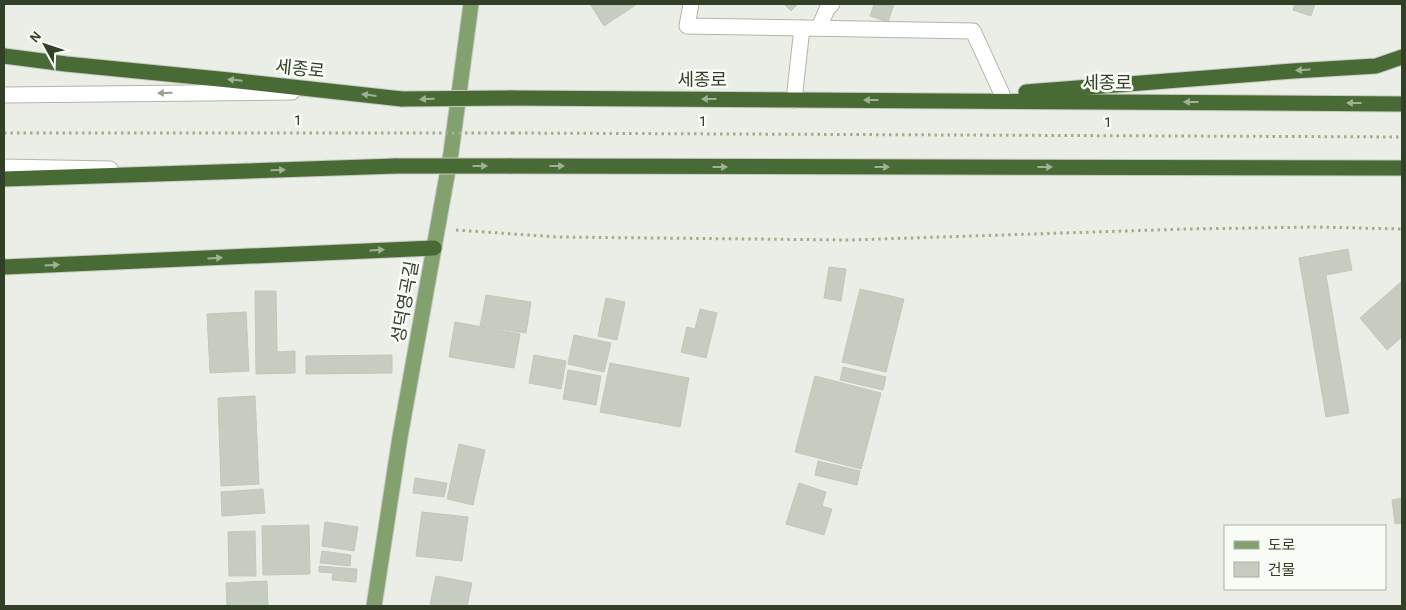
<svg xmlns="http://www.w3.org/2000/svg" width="1406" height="610" font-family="'Alegreya Sans','Noto Sans KR',sans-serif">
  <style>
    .building { fill: #c6ccbf; stroke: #c1c8b9 }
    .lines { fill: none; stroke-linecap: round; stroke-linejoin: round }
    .minor-casing { stroke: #afb6a9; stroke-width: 17 }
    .major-casing { stroke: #c5cac2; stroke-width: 17 }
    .highway-casing { stroke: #c5cac2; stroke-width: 17 }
    .path { stroke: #9cb089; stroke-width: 3; stroke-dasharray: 2.5 4; stroke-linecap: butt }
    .minor { stroke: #fff; stroke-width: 15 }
    .major { stroke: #83a16e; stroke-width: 15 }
    .highway { stroke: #486a34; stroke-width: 15 }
    .highway-bridge-casing { stroke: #c5cac2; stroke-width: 17; stroke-linecap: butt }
    .path-bridge { stroke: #9cb089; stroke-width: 3; stroke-dasharray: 2.5 4; stroke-linecap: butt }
    .highway-bridge { stroke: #486a34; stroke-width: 15 }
    .oneway { fill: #a0b296 }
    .oneway2 { fill: #98a092 }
    .labels { text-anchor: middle; stroke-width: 5; stroke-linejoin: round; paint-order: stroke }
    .street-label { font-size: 18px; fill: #314026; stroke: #f9fbf7 }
  </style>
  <rect width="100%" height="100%" fill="#ebeee6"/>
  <g class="building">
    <path d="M590 4H637L604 26Z"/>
    <path d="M784 4H798L791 11Z"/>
    <path d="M874 4H894L888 22 870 16Z"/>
    <path d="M1295 4H1315L1311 16 1293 10Z"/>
    <path d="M1348 249 1352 270 1326 275 1349 413 1326 417 1299 258Z"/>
    <path d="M829 267 846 269 841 301 824 298Z"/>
    <path d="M1402 281V337L1387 350 1360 318Z"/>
    <path d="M860 289 904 299 886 372 842 362Z"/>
    <path d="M255 291H276L277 352 295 351V373L256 374Z"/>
    <path d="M486 295 531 302 526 333 480 326Z"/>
    <path d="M606 298 625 302 617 340 598 336Z"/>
    <path d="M700 309 717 313 706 358 681 352 687 327 695 329Z"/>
    <path d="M246 312 249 371 210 373 207 314Z"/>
    <path d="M455 322 520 334 514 368 449 357Z"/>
    <path d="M574 335 611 343 604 372 568 364Z"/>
    <path d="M392 355V373L306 374V356Z"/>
    <path d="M534 355 566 361 561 389 529 383Z"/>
    <path d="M610 363 689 378 680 427 600 412Z"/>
    <path d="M843 367 886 377 883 390 840 380Z"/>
    <path d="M568 370 601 376 596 405 563 399Z"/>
    <path d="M815 376 881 393 861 469 795 452Z"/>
    <path d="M255 396 259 484 221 486 218 398Z"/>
    <path d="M459 444 485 450 473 505 447 499Z"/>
    <path d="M818 461 860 471 857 485 815 475Z"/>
    <path d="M415 478 447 483 444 497 413 493Z"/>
    <path d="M799 483 826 492 822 506 832 509 824 535 786 524Z"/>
    <path d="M263 489 265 513 222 516 221 492Z"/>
    <path d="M1402 498V523L1395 524 1392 500Z"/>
    <path d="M422 512 468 517 462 561 416 556Z"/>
    <path d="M325 522 358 527 354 551 322 546Z"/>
    <path d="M309 525 310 574 263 575 262 526Z"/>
    <path d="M255 531 256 576H229L228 532Z"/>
    <path d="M322 551 351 555 350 566 320 563Z"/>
    <path d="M319 566 357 569 356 582 332 580 333 573 319 572Z"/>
    <path d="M436 576 472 583 467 606H441L430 604Z"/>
    <path d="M267 581 268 606H227L226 583Z"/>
  </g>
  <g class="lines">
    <defs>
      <g id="minor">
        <path d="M691 4 687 26 973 31 1002 94"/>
        <path d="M819 28 827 9 832 4"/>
        <path d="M4 95 292 92"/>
        <path d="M794 100 802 28"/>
        <path d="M4 167 110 169"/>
      </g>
      <path id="major" d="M374 606 400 437 451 153 471 4"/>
      <g id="highway">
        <path d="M4 56 66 64 229 80 402 99"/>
        <path d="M1026 92 1293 71 1376 66 1402 57"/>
        <path d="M511 98 1402 104"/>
        <path d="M509 166 1402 168"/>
        <path d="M4 179 396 166"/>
        <path d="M4 267 434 248"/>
      </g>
    </defs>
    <use href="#minor" class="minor-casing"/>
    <use href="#major" class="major-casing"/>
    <use href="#highway" class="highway-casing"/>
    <g class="path">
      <path d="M4 133H400"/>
      <path d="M512 133 1402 137"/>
      <path d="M456 230 557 237 849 240 1186 229 1316 227 1402 229"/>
    </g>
    <use href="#minor" class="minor"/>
    <use href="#major" class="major"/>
    <use href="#highway" class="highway"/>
    <defs>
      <g id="highway-bridge">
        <path d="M402 99 511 98"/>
        <path d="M396 166H509"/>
      </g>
    </defs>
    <use href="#highway-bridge" class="highway-bridge-casing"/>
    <path class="path-bridge" d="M400 133H512"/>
    <use href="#highway-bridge" class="highway-bridge"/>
  </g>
  <defs><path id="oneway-solid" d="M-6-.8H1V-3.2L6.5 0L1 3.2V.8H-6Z" transform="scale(1.25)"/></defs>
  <g class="oneway">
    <use href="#oneway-solid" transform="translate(1303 70) rotate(177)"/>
    <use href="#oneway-solid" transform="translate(235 80) rotate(-174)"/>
    <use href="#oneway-solid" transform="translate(369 95) rotate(-173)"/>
    <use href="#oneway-solid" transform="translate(427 99) rotate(179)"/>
    <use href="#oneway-solid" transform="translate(709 99) rotate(-180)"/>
    <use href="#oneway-solid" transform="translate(871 100) rotate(-180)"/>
    <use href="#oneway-solid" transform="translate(1191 102) rotate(-180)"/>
    <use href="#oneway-solid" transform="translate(1354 103) rotate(-180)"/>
    <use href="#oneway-solid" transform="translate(480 166)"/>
    <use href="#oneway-solid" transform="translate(557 166)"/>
    <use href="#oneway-solid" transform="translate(720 167)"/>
    <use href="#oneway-solid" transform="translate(882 167)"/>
    <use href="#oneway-solid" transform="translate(1045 167)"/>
    <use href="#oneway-solid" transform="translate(278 170) rotate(-2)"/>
    <use href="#oneway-solid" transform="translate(377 250) rotate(-3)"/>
    <use href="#oneway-solid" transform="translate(215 258) rotate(-3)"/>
    <use href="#oneway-solid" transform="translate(52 265) rotate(-3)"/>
  </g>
  <use class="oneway2" href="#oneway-solid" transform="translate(165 93) rotate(179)"/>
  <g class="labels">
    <g class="street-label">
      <text transform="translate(300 69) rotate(6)" y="6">세종로</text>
      <text x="702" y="86">세종로</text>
      <text x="1107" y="89">세종로</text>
      <text x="298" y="125">1</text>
      <text x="703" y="126">1</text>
      <text x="1108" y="127">1</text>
      <text transform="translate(405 302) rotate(-80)" y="6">성덕영곡길</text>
    </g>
  </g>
  <rect width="1406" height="610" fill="none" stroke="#314026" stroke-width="10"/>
  <rect x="1224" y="525" width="162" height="65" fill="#f9fbf7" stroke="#a9b0a3"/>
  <rect x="1234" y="541" width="25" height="8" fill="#83a16e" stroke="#a9b0a3"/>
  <text x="1268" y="550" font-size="15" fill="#314026">도로</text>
  <rect x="1234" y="562" width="25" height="15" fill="#c6ccbf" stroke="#a9b0a3"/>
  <text x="1268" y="575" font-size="15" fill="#314026">건물</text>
  <g transform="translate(45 45) rotate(310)" stroke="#f9fbf7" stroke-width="4" paint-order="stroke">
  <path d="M0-4L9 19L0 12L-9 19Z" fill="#314026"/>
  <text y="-8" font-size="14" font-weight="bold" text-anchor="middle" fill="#314026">N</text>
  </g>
</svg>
